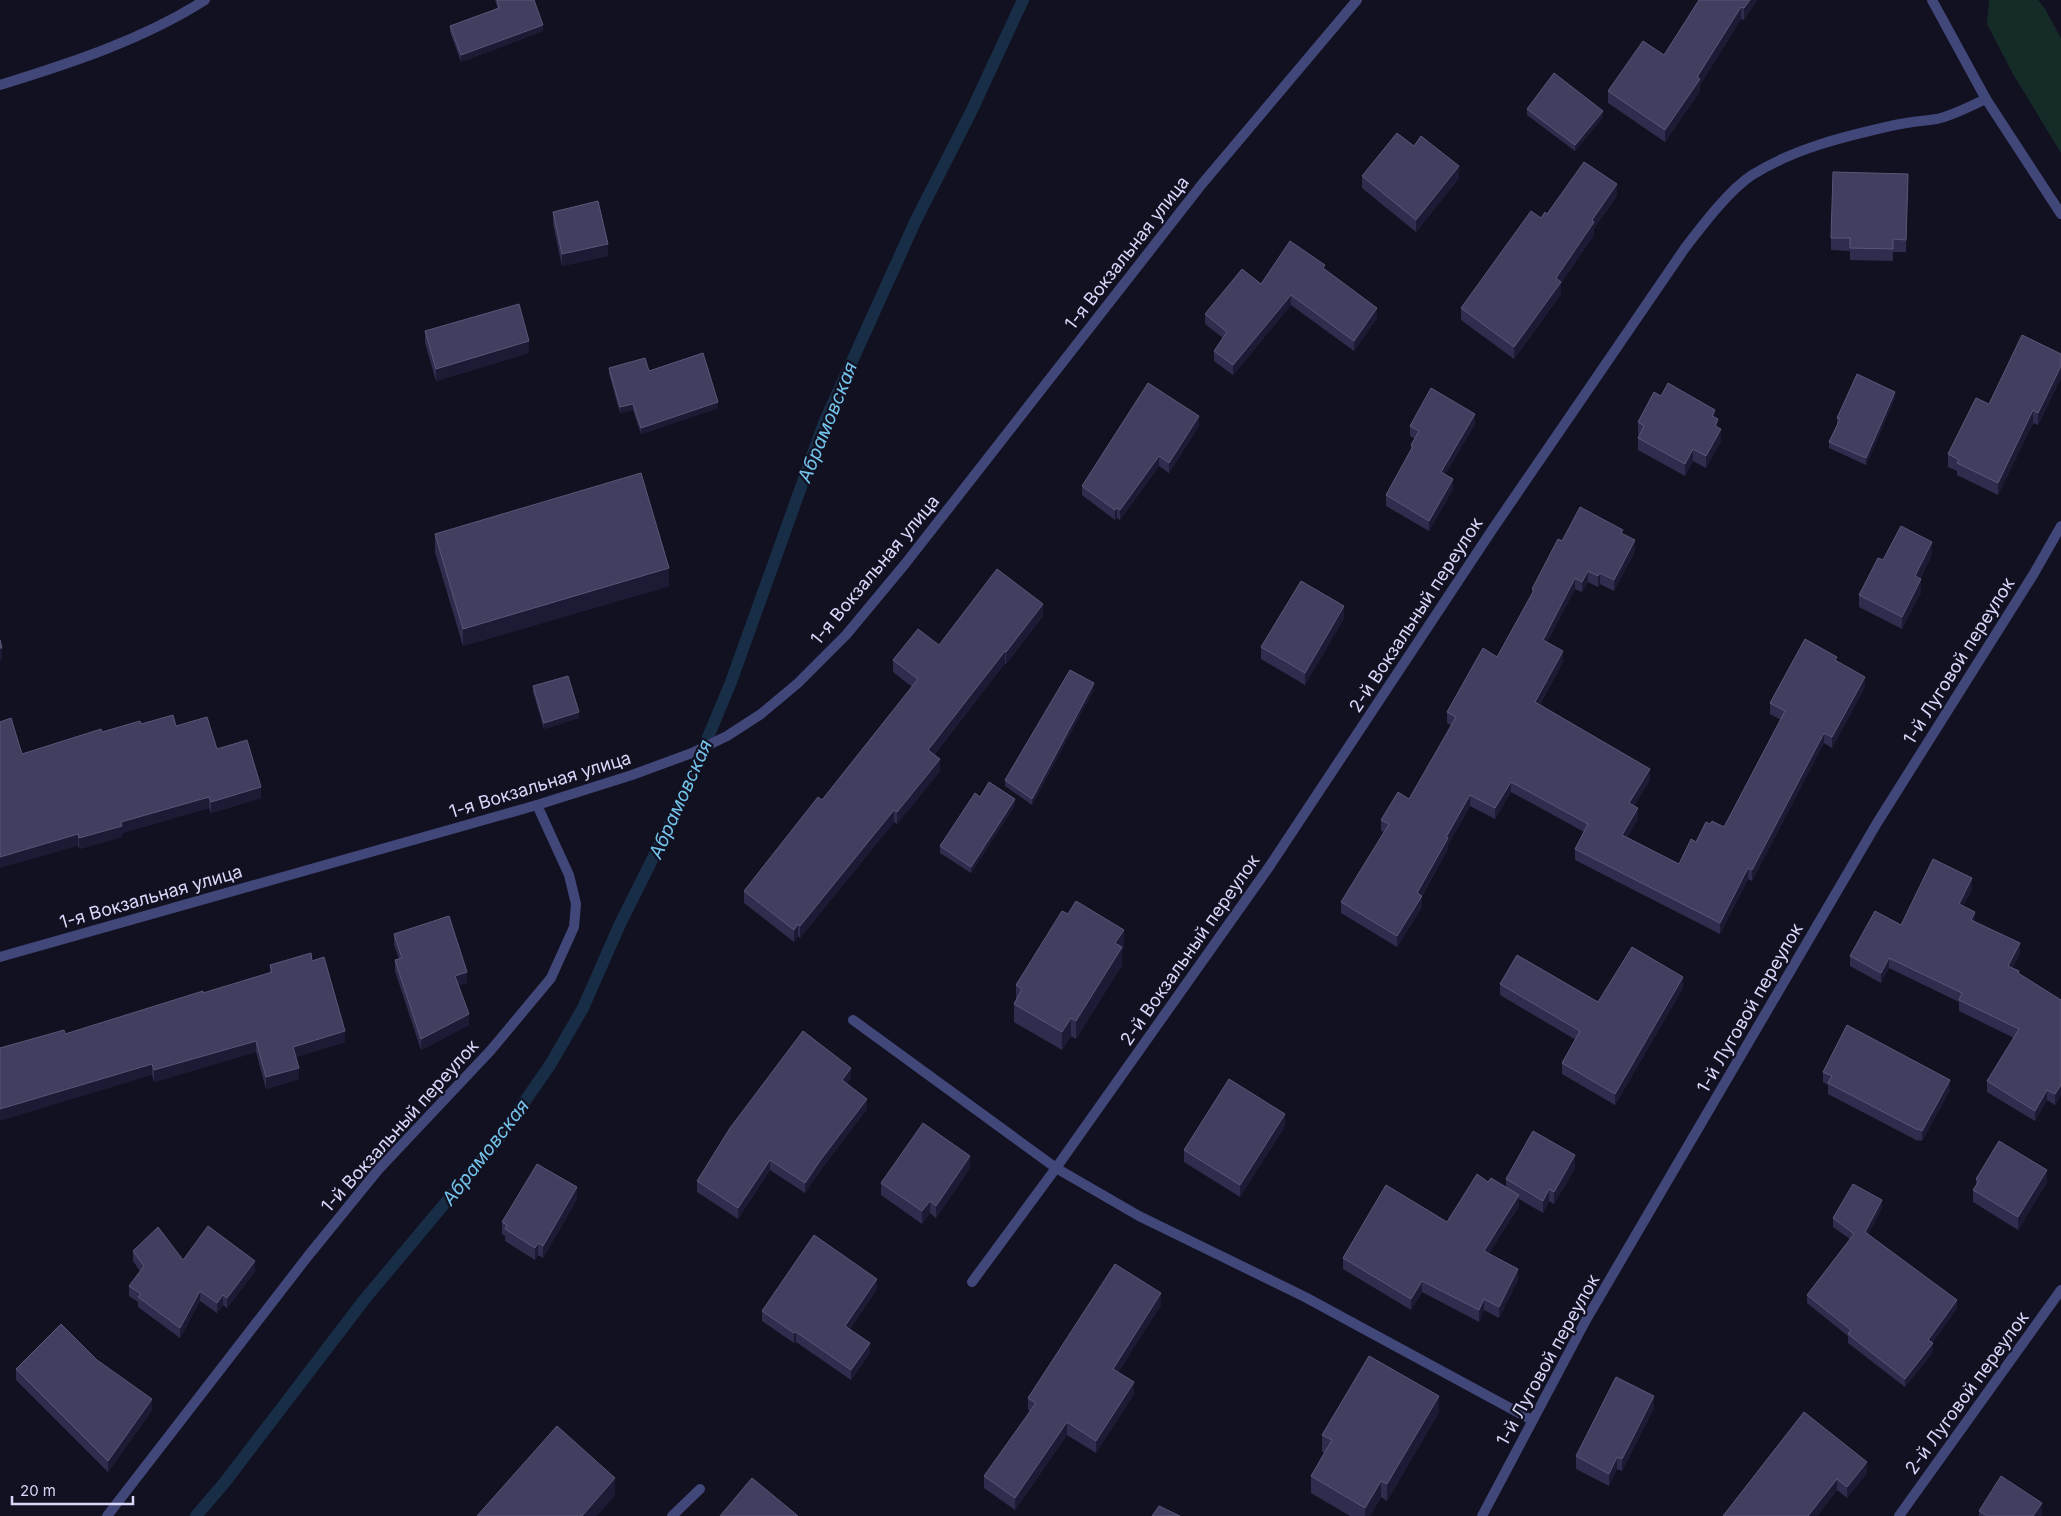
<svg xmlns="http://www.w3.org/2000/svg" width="2061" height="1516" font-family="Inter,sans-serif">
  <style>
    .green { fill: #152b27 }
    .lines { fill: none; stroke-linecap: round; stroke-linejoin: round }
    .stream { stroke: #172e46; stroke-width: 12 }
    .service { stroke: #42477a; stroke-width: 10 }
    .minor { stroke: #42477a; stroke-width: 10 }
    .tertiary { stroke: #42477a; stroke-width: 10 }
    .wall { fill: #2f2d4d }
    .shaded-wall { fill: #1c1a34 }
    .building { fill: #413f5f; stroke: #585778 }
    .labels { text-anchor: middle; stroke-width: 4.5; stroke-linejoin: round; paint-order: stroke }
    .street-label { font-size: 18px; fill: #d7d7f9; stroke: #121121 }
    .water-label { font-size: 19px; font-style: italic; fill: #73c3eb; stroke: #121121 }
  </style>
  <rect width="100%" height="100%" fill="#121121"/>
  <path class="green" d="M1989 0H2038L2045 9 2061 38V153L2013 74 1987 24Z"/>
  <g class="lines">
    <path class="stream" d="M196 1516 225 1482 364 1300 498 1140 550 1065 583 1008 620 924 681 802 731 682 824 423 916 220 971 112 1023 0"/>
    <g class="service">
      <path d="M853 1020 1056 1168 1139 1216 1305 1297 1532 1420"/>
      <path d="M672 1516 700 1489"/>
    </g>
    <g class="minor">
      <path d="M0 85C71 63 142 40 205 0"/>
      <path d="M0 957 537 805 632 775 692 753 727 736 761 714 798 683 846 635 905 564 1202 184 1357 0"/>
      <path d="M972 1282 1056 1168 1269 867 1492 530 1685 248C1702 226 1729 190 1752 175 1795 148 1846 136 1895 125 1909 122 1923 121 1937 119 1954 115 1970 106 1986 99"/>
      <path d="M107 1516 308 1256 378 1170 491 1050 551 978 574 927 576 904 569 875 537 805"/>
      <path d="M1482 1516 1586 1320 1877 823 2033 575 2061 526"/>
      <path d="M1899 1516 2061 1290"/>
    </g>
    <path class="tertiary" d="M1932 0 1986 99 2061 214"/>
  </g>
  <g class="wall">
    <path d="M495 0H534L543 31 461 62 450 32V26L498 9Z"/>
    <path d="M1699 0H1757L1744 20 1741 19 1700 85V91L1665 142 1608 103V91L1664 55Z"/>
    <path d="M1527 109 1603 117 1575 151 1527 115Z"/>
    <path d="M1414 146 1459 178 1416 232 1362 188V176Z"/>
    <path d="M1908 174 1906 252H1893V261L1850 260V251L1831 250V238Z"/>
    <path d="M1617 196 1594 228V235L1561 283V294L1514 359 1461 320V308L1547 214Z"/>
    <path d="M553 212 608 256 562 266 553 224Z"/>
    <path d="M1325 270 1377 318 1354 351 1291 305 1233 375 1214 361V351L1223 338 1205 324V314L1261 284Z"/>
    <path d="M425 331 529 353 436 381 425 343Z"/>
    <path d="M2061 354V378L2038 425 2033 423 1998 495 1957 475V471L1948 467V454L1989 404Z"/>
    <path d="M609 368 649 371 718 408 641 434 633 410 620 413 609 374Z"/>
    <path d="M1661 396 1715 417 1721 441 1706 468 1693 461 1685 476 1638 450V438L1639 435 1638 434V422Z"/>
    <path d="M1895 398 1866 465 1829 448V442L1838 424H1837V418Z"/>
    <path d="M1475 424 1445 474 1453 489 1429 531 1386 506V495L1411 450V445L1415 439 1410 436V426Z"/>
    <path d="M1199 426 1169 473 1159 466 1120 520 1117 518 1115 520 1082 495V486Z"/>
    <path d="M435 534 669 586 463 646 435 552Z"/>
    <path d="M1623 534 1635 551 1614 591 1600 584 1598 587 1588 582 1582 592 1575 589 1547 642 1563 662 1540 704 1650 780 1634 806 1638 819 1627 837 1679 864 1710 824 1724 827 1781 720 1770 714V703L1837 662 1865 687 1832 748 1824 743 1752 881 1748 879 1720 934 1575 860V849L1584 832 1511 792 1495 819 1470 806 1448 845V849L1422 896V907L1397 947 1341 913V902L1384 832 1381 831V820L1409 799 1452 726 1447 723V712L1497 657 1532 594V589L1562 541Z"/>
    <path d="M1932 554 1920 579 1921 592 1902 629 1859 607V595L1883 560Z"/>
    <path d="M1043 616 1006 664 1005 663 934 755 940 771 897 824 894 822 800 938 798 936 794 942 744 903V891L822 800 912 687 893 672V660L939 645Z"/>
    <path d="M1344 618 1305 685 1261 659V647Z"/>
    <path d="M533 686 579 718 544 729 533 692Z"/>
    <path d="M1094 689 1032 805 1005 786V780Z"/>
    <path d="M141 724 176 726 217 749 261 798 211 813 209 808 122 833V837L79 849 78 846 22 754 102 732Z"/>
    <path d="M980 797 1015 805 971 873 940 853V846Z"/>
    <path d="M1972 889 1963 906 1975 922 2020 954 2012 968 2019 974 2061 1000V1095L2055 1105 2047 1100 2035 1121 1987 1092V1081L2014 1038 1959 1011V1002L1889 968 1881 983 1850 966V956L1901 925Z"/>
    <path d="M394 934 467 983 458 985 469 1025 421 1050 395 971V960L399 959 394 945Z"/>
    <path d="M1124 948 1122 951V965L1076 1039 1071 1036 1062 1050 1014 1022V1004L1016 1000V985Z"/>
    <path d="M312 961 345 1042 296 1057 299 1079 266 1089 256 1052 154 1082 152 1075 65 1034 203 993 270 973V965Z"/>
    <path d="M1500 984 1598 1002 1683 988 1615 1105 1562 1074V1063L1576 1040 1500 995Z"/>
    <path d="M1823 1072 1950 1090 1922 1141 1919 1140 1918 1141 1828 1094V1085L1823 1082Z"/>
    <path d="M851 1078 847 1083 867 1109 822 1168 805 1193 770 1170 738 1219 697 1192V1181Z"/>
    <path d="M1285 1126 1240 1197 1184 1162V1150Z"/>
    <path d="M970 1168 936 1218 930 1213 922 1224 881 1195V1183Z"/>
    <path d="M1575 1168 1554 1204 1549 1201 1543 1213 1519 1199V1206L1489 1253 1518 1280 1499 1318 1484 1310 1479 1322 1422 1292 1411 1310 1343 1269V1258L1447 1222 1488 1182 1506 1187V1179Z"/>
    <path d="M1976 1179 2047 1182 2018 1230 1973 1202V1190L1976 1186Z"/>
    <path d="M577 1199 543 1258 538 1255 535 1260 505 1241V1236L502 1234V1222Z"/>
    <path d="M1882 1208 1868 1234 1957 1308 1932 1343 1933 1352 1905 1387 1848 1343V1336L1807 1303V1295L1850 1239 1833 1227V1218Z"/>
    <path d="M133 1251 183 1260 255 1271 227 1308 223 1305 217 1313 200 1301 180 1338 138 1307V1302L129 1296V1286L140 1271 133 1261Z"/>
    <path d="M877 1289 850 1329 870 1353 851 1380 796 1342 794 1343 762 1321V1311Z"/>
    <path d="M1161 1305 1118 1372 1134 1394 1096 1453 1067 1435 1015 1510 984 1488V1476L1030 1411 1028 1410V1398Z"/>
    <path d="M97 1360 152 1410 108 1472 16 1380V1369Z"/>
    <path d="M1654 1408 1622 1471 1617 1469 1609 1486 1576 1469V1456Z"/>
    <path d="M1439 1412 1387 1501 1381 1497 1370 1516H1350L1311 1493V1476L1325 1453 1322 1452V1435Z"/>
    <path d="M1804 1412 1867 1473 1847 1498 1837 1490 1817 1516H1723Z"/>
    <path d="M1979 1511 2042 1515V1516H1979Z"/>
  </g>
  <g class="shaded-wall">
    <path d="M1750 0H1757L1744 20V8Z"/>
    <path d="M1741 7V19L1700 85V91L1665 142V130Z"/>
    <path d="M543 25V31L461 62V55Z"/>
    <path d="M1603 111V117L1575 151V145Z"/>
    <path d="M1459 166V178L1416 232V220Z"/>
    <path d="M1617 184V196L1594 228V235L1561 283V294L1514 359V347L1592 220Z"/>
    <path d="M608 244V256L562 266V254Z"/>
    <path d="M1291 295V305L1233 375V365Z"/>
    <path d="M1377 308V318L1354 351V341Z"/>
    <path d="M529 341V353L436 381V369Z"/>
    <path d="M2061 366V378L2038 425V413Z"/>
    <path d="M1895 392V398L1866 465V458Z"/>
    <path d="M718 402V408L641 434V428Z"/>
    <path d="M633 404V410L620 413V407Z"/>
    <path d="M1715 410V422L1712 416Z"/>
    <path d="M2033 410V423L1998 495V483Z"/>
    <path d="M1475 414V424L1441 482V472Z"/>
    <path d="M1199 416V426L1169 473V463Z"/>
    <path d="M1718 419V431L1715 426Z"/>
    <path d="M1721 429V441L1706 468V456Z"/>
    <path d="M1693 449V461L1685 476V464Z"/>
    <path d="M1159 456V466L1120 520V510Z"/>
    <path d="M1453 479V489L1429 531V521Z"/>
    <path d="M1117 508V518L1115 520V510Z"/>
    <path d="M1635 540V551L1614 591V580Z"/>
    <path d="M1932 542V554L1915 588V576Z"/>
    <path d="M669 568V586L463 646V629Z"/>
    <path d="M1588 571V582L1582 592V582Z"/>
    <path d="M1600 573V584L1598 587V576Z"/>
    <path d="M1575 578V589L1543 651V640Z"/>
    <path d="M1921 579V592L1902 629V617Z"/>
    <path d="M1043 604V616L1006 664V652Z"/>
    <path d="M1344 606V618L1305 685V673Z"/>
    <rect x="0" y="648" width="2" height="12"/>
    <path d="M1005 651V663L928 762V750Z"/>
    <path d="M1563 651V662L1535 712V702Z"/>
    <path d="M1865 677V687L1832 748V737Z"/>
    <path d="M1094 683V689L1032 805V799Z"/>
    <path d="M579 712V718L544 729V723Z"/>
    <path d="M1824 733V743L1752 881V870Z"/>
    <path d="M940 759V771L897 824V812Z"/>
    <path d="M1650 769V780L1629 814V803Z"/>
    <path d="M1511 782V792L1495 819V808Z"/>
    <path d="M261 787V798L211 813V802Z"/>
    <path d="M1470 795V806L1448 845V849L1417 904V893Z"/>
    <path d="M209 797V808L122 833V837L79 849V838L121 822Z"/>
    <path d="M1015 799V805L971 873V867Z"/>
    <path d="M1638 808V819L1622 845V835Z"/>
    <path d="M894 810V822L800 938V926Z"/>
    <path d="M78 834V846L0 868V857Z"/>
    <path d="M1748 868V879L1720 934V923Z"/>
    <path d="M1972 878V889L1959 915V904Z"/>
    <path d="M1422 896V907L1397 947V936Z"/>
    <path d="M1975 912V923L1971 920Z"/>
    <path d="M798 924V936L794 942V930Z"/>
    <path d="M1124 930V948L1122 951V965L1076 1039V1021L1115 943Z"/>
    <path d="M2020 943V954L2008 976V966Z"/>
    <path d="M1889 958V968L1881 983V973Z"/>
    <path d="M467 972V983L455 986V976Z"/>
    <path d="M1683 977V988L1615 1105V1094Z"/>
    <path d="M469 1014V1025L421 1050V1039Z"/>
    <path d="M1071 1018V1036L1062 1050V1032Z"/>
    <path d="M345 1031V1042L293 1058V1047Z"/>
    <path d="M256 1041V1052L154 1082V1070Z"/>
    <path d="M152 1064V1075L0 1121V1109Z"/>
    <path d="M299 1068V1079L266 1089V1077Z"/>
    <path d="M851 1068V1078L842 1090V1080Z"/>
    <path d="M1950 1080V1090L1922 1141V1131Z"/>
    <path d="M2061 1085V1095L2055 1105V1094Z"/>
    <path d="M2047 1090V1100L2035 1121V1111Z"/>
    <path d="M867 1099V1109L822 1168 805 1193V1183L822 1158Z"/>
    <path d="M1285 1114V1126L1240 1197V1185Z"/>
    <path d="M1575 1155V1168L1554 1204V1192Z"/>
    <path d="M970 1156V1168L936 1218V1206Z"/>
    <path d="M770 1160V1170L738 1219V1208Z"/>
    <path d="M2047 1170V1182L2018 1230V1217Z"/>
    <path d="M577 1187V1199L543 1258V1246Z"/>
    <path d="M1549 1189V1201L1543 1213V1201Z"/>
    <path d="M1519 1195V1206L1484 1262V1251Z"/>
    <path d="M1882 1200V1208L1865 1240V1232Z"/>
    <path d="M930 1201V1213L922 1224V1211Z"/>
    <path d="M538 1243V1255L535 1260V1248Z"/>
    <path d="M255 1261V1271L227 1308V1298Z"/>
    <path d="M1518 1269V1280L1499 1318V1307Z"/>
    <path d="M877 1279V1289L845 1336V1326Z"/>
    <path d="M1422 1281V1292L1411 1310V1299Z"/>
    <path d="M200 1291V1301L180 1338V1328Z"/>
    <path d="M1161 1293V1305L1113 1381V1369Z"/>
    <path d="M223 1295V1305L217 1313V1303Z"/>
    <path d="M1484 1299V1310L1479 1322V1310Z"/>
    <path d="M1957 1300V1308L1928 1348V1340Z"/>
    <path d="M796 1332V1342L794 1343V1333Z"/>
    <path d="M870 1343V1353L851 1380V1370Z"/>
    <path d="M1933 1343V1352L1905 1387V1379Z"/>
    <path d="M1134 1382V1394L1096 1453V1441Z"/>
    <path d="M1439 1396V1412L1387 1501V1484Z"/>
    <path d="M1654 1396V1408L1622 1471V1459Z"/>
    <path d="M152 1399V1410L108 1472V1461Z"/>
    <path d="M1067 1422V1435L1015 1510V1498Z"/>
    <path d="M1617 1457V1469L1609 1486V1474Z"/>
    <path d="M1867 1462V1473L1847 1498V1487Z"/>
    <path d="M615 1478V1496L597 1516H582Z"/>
    <path d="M1837 1479V1490L1817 1516H1808Z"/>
    <path d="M1381 1481V1497L1370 1516H1365V1508Z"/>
    <path d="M2042 1503V1516H2033Z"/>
  </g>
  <g class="building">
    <path d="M497 0H534L543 25 461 55 450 26 499 8Z"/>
    <path d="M1699 0H1750L1744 8 1741 7 1697 77 1700 79 1665 130 1608 91 1643 41 1664 55Z"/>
    <path d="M1554 73 1603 111 1575 145 1527 109Z"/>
    <path d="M1397 133 1414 146 1421 136 1459 166 1416 220 1362 176Z"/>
    <path d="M1584 162 1617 184 1592 220 1594 222 1556 278 1561 282 1514 347 1461 308 1531 211 1541 218 1545 212 1547 214Z"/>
    <path d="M1833 172 1908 174 1906 240 1893 239V249L1850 248V238H1831Z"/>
    <path d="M598 201 608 244 562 254 553 212Z"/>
    <path d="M1290 241 1325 265 1323 268 1377 308 1354 341 1291 295 1233 365 1214 351 1227 332 1205 314 1242 269 1261 284Z"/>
    <path d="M519 304 529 341 436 369 425 331Z"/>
    <path d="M2022 335 2061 354V366L2038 413 2033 410 1998 483 1957 463 1959 460 1948 454 1976 398 1989 404Z"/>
    <path d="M703 353 718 402 641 428 633 404 620 407 609 368 645 358 649 371Z"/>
    <path d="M1857 374 1895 392 1866 458 1829 442 1840 419 1837 418Z"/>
    <path d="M1148 383 1199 416 1169 463 1159 456 1120 510 1117 508 1115 510 1082 486Z"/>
    <path d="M1668 383 1715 410 1712 416 1718 419 1715 426 1721 429 1706 456 1693 449 1685 464 1638 438 1644 426 1638 422 1654 392 1661 396Z"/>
    <path d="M1431 388 1475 414 1441 472 1453 479 1429 521 1386 495 1413 446 1411 445 1419 431 1410 426Z"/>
    <path d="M641 473 669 568 463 629 435 534Z"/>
    <path d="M1580 507 1623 530 1621 533 1635 540 1614 580 1600 573 1598 576 1588 571 1582 582 1575 578 1543 640 1563 651 1535 702 1650 769 1629 803 1638 808 1622 835 1679 864 1691 839 1696 842 1706 822 1710 824 1712 821 1724 827 1785 711 1770 703 1805 639 1837 657 1835 660 1865 677 1832 737 1824 733 1752 870 1748 868 1720 923 1575 849 1588 824 1511 782 1495 808 1470 795 1446 837 1448 838 1417 893 1422 896 1397 936 1341 902 1389 824 1381 820 1398 792 1409 799 1456 717 1447 712 1483 648 1497 657 1534 590 1532 589 1558 539 1562 541Z"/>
    <path d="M1901 526 1932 542 1915 576 1921 579 1902 617 1859 595 1878 558 1883 560Z"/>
    <path d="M997 569 1043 604 1006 652 1005 651 928 750 940 759 897 812 894 810 800 926 798 924 794 930 744 891 818 797 822 800 918 679 893 660 918 629 939 645Z"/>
    <path d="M1301 581 1344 606 1305 673 1261 647Z"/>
    <path d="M0 640 2 648H0Z"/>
    <path d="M1070 670 1094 683 1032 799 1005 780Z"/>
    <path d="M568 676 579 712 544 723 533 686Z"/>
    <path d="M173 715 176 726 207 717 217 749 247 740 261 787 211 802 209 797 121 822 122 826 79 838 78 834 0 857V722L11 718 22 754 101 729 102 732 140 721 141 724Z"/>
    <path d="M989 782 1015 799 971 867 940 846 975 793 980 797Z"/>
    <path d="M1933 859 1972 878 1959 904 1975 912 1971 920 2020 943 2008 966 2019 971 2018 973 2061 1000V1085L2055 1094 2047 1090 2035 1111 1987 1081 2019 1029 1959 1000 1962 993 1889 958 1881 973 1850 956 1875 911 1901 925Z"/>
    <path d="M1076 901 1124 930 1115 943 1122 947 1076 1021 1071 1018 1062 1032 1014 1004 1022 989 1016 985 1062 911 1068 914Z"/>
    <path d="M449 916 467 972 455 976 469 1014 421 1039 395 960 402 958 394 934Z"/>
    <path d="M1632 947 1683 977 1615 1094 1562 1063 1580 1031 1500 984 1517 955 1598 1002Z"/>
    <path d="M311 953 312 961 324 957 345 1031 293 1047 299 1068 266 1077 256 1041 154 1070 152 1064 0 1109V1048L64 1030 65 1034 203 991V993L272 972 270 965Z"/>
    <path d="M1847 1025 1950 1080 1922 1131 1919 1129 1918 1130 1828 1083 1832 1076 1823 1072Z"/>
    <path d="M803 1031 851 1068 842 1080 867 1099 822 1158 805 1183 770 1160 738 1208 697 1181 730 1128Z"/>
    <path d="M1229 1079 1285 1114 1240 1185 1184 1150Z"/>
    <path d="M923 1123 970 1156 936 1206 930 1201 922 1211 881 1183Z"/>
    <path d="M1533 1131 1575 1155 1554 1192 1549 1189 1543 1201 1506 1179Z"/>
    <path d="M1999 1141 2047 1170 2018 1217 1973 1190 1979 1181 1976 1179Z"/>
    <path d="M537 1164 577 1187 543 1246 538 1243 535 1248 505 1229 507 1225 502 1222Z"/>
    <path d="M1477 1174 1488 1182 1491 1178 1519 1195 1484 1251 1518 1269 1499 1307 1484 1299 1479 1310 1422 1281 1411 1299 1343 1258 1386 1185 1447 1222Z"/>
    <path d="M1853 1184 1882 1200 1865 1232 1957 1300 1928 1340 1933 1343 1905 1379 1848 1334 1851 1330 1807 1295 1854 1234 1833 1218Z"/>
    <path d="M208 1226 255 1261 227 1298 223 1295 217 1303 200 1291 180 1328 138 1297 141 1294 129 1286 144 1266 133 1251 158 1227 183 1260Z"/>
    <path d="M814 1235 877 1279 845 1326 870 1343 851 1370 796 1332 794 1333 762 1311Z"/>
    <path d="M1115 1264 1161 1293 1113 1369 1134 1382 1096 1441 1067 1422 1015 1498 984 1476 1036 1403 1028 1398Z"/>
    <path d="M61 1324 97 1360 152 1399 108 1461 16 1369Z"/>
    <path d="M1369 1356 1439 1396 1387 1484 1381 1481 1365 1508 1311 1476 1332 1440 1322 1435Z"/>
    <path d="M1616 1377 1654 1396 1622 1459 1617 1457 1609 1474 1576 1456Z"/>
    <path d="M1804 1412 1867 1462 1847 1487 1837 1479 1808 1516H1723Z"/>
    <path d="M557 1426 615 1478 582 1516H477Z"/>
    <path d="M2001 1476 2042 1503 2033 1516H1987L1979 1511Z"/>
    <path d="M752 1478 798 1516H720Z"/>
    <path d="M1159 1506 1180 1516H1152Z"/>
  </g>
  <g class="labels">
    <g class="street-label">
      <text transform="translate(1127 253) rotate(-52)" y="6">1-я Вокзальная улица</text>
      <text transform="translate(875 570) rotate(-50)" y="6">1-я Вокзальная улица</text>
      <text transform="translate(1416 615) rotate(-57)" y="6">2-й Вокзальный переулок</text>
      <text transform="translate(1959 661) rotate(-58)" y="6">1-й Луговой переулок</text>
      <text transform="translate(540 785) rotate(-17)" y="6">1-я Вокзальная улица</text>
      <text transform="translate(151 897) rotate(-16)" y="6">1-я Вокзальная улица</text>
      <text transform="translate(1190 950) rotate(-55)" y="6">2-й Вокзальный переулок</text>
      <text transform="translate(1750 1008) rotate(-60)" y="6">1-й Луговой переулок</text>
      <text transform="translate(400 1126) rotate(-48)" y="6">1-й Вокзальный переулок</text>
      <text transform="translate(1548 1360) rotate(-61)" y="6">1-й Луговой переулок</text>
      <text transform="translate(1967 1393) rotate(-54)" y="6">2-й Луговой переулок</text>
    </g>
    <g class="water-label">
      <text transform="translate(827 422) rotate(-68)" y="7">Абрамовская</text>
      <text transform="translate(680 799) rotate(-66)" y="7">Абрамовская</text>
      <text transform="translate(485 1152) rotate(-52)" y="7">Абрамовская</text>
    </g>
  </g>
  <path d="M12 1496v8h121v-8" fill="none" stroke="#d7d7f9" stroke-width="2.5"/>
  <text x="20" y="1496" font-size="15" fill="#d7d7f9" stroke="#121121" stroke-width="4" paint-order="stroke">20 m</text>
</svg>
